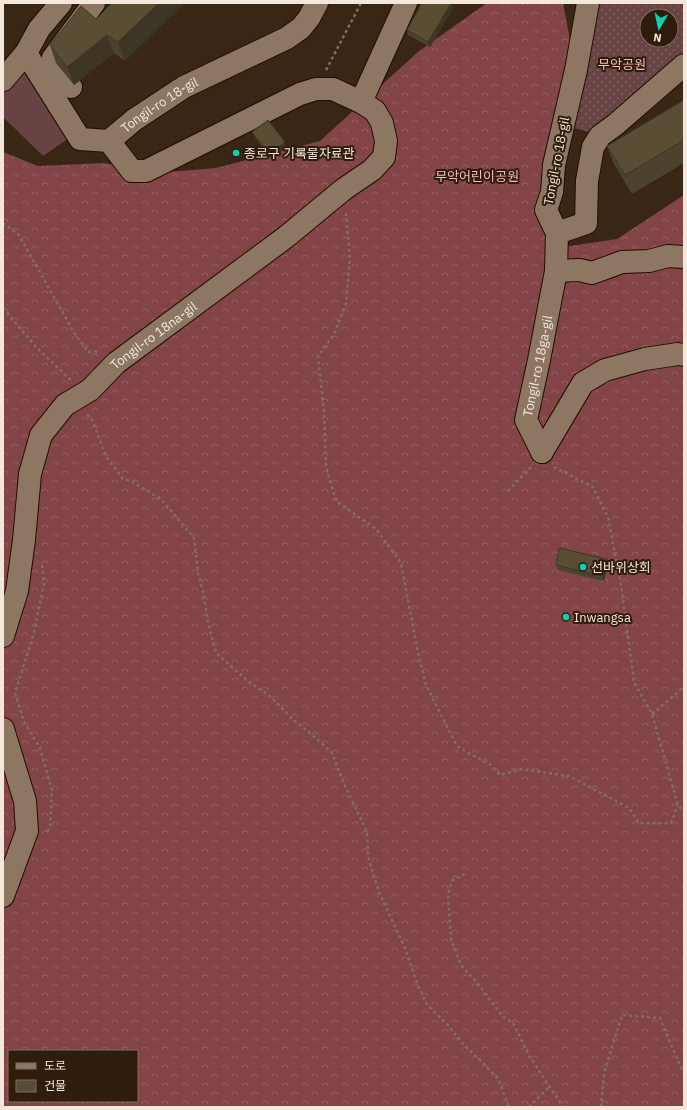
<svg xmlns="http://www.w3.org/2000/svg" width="687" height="1110" font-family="'IBM Plex Sans','Noto Sans KR',sans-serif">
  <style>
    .grass { fill: url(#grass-dots); fill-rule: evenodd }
    .forest { fill: url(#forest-crowns); fill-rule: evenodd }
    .garden { fill: #674343 }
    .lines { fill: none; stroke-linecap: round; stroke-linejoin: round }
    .minor-casing { stroke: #200e00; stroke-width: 24 }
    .path { stroke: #7f6f5f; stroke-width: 2.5; stroke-dasharray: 3 3; stroke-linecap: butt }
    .minor { stroke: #8d7662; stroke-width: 22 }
    .wall { fill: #4d422d }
    .shaded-wall { fill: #3e3624 }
    .building { fill: #594d34; stroke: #3e3624 }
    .poi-dot { fill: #02d5b6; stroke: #2f1c0a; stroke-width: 1.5 }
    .labels { text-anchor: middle; stroke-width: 4; stroke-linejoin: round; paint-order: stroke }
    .park-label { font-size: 13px; fill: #f8bcbd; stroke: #2f1c0a }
    .street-label { font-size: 13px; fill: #f4e7dc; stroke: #2f1c0a }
    .poi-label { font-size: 13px; fill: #f4e7dc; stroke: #2f1c0a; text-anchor: start }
  </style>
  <defs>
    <pattern id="grass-dots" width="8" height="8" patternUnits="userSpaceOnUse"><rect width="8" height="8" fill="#674343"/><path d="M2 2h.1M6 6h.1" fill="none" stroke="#7d5e5e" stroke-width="1.8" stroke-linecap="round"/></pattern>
    <pattern id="forest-crowns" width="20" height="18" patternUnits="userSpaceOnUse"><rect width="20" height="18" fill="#824446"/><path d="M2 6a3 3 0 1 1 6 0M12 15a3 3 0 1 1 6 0" fill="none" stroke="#945f60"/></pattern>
  </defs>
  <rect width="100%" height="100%" fill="#392614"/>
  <path class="grass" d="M599 3H684V56L593 133 570 127ZM647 16H671V40H647Z"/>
  <path class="forest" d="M487 3H563L574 61 554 153 559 245 570 246 617 239 684 195V1107H3V152L38 166 104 163 155 173 216 168 320 141 419 51ZM9 1051H137V1101H9Z"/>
  <path class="garden" d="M24 72 69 138 43 156 3 117V93Z"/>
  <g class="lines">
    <defs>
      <g id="minor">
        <path d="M588 3 576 70 554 165 552 192 546 210 557 233 586 223 587 181 593 147 600 136 615 125 684 65"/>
        <path id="s1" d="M26 53 80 139 109 141 134 120 184 87 287 38 301 28 309 18 317 3"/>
        <path d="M3 80 26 53 39 29 61 3"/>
        <path d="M71 87 56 66 53 58 94 3"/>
        <path d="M361 102 406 3"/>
        <path d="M556 271 579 270 592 273 622 262 649 261 668 256 684 257"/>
        <path id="s2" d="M542 452 526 420 539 360 556 271 557 233"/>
        <path d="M542 452 583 383 605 370 645 359 678 354 684 355"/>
        <path id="s3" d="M3 636 17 591 24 540 30 474 41 435 65 405 90 390 116 363 286 237 344 189 372 170 384 157 386 141 382 123 375 111 361 102 333 89H316L300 94 146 171H132L109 141"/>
        <path d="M3 729 25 801 27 831 3 896"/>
      </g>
    </defs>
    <use href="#minor" class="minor-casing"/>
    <g class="path">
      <path d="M326 70 361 3"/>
      <path d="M346 213 350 259 346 304 334 334 318 357 324 411 326 467 336 501 376 529 401 563 418 653 426 685 457 746 470 754 491 765 500 775 522 769 569 776 629 808 639 823H671L678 805"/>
      <path d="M3 223 19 235 73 331 88 352 100 351"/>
      <path d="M3 308 37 348 71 380"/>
      <path d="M87 415 91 417 106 456 123 479 131 481 161 499 194 538 198 573 203 591 208 622 216 653 249 682 271 697 291 718 317 739 332 753 344 784 367 832 368 857 379 892 405 948 418 986 428 1006 447 1024 464 1045 480 1060 499 1080 508 1105 511 1107"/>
      <path d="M554 467 593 487 608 517 621 585 634 682 652 714 678 805 684 812"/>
      <path d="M508 491 531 467"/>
      <path d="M42 565 44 584 33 636 15 693 24 722 40 748 52 790 50 827 47 832"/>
      <path d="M652 714 684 687"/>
      <path d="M465 874 452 881 448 894 451 939 461 965 478 984 502 1016 513 1023 530 1057 563 1107"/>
      <path d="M529 1107 549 1087"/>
      <path d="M601 1107 604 1073 622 1015 660 1018 684 1075"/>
    </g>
    <use href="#minor" class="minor"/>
  </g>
  <g class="wall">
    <path d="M112 3 125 61 114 53 74 85 56 63 50 45 96 19Z"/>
    <path d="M451 3 453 8 430 47 408 35 407 30Z"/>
    <path d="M684 100V163L632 194 614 164 607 146Z"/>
    <path d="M252 132 286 147 271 159 254 136Z"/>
    <path d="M607 559 608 564 604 581 558 570 556 565Z"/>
  </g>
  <g class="shaded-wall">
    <path d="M159 3H185L125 61 118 42Z"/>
    <path d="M451 3 453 8 430 47 428 42Z"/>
    <path d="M107 35 114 53 74 85 67 67Z"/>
    <path d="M285 142 286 147 271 159 269 154Z"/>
    <path d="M607 559 608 564 604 581 602 576Z"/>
  </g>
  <g class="building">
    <path d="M112 3H159L118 42 107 35 67 67 50 45 81 6 96 19Z"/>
    <path d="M422 3H451L428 42 407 30Z"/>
    <path d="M684 100V140L625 175 607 146Z"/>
    <path d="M268 120 285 142 269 154 252 132Z"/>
    <path d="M559 548 607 559 602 576 556 565Z"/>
  </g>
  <g class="poi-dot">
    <circle cx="236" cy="153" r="4"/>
    <circle cx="583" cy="567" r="4"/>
    <circle cx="566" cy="617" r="4"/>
  </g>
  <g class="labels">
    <g class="park-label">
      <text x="622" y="69">무악공원</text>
      <text x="477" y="181">무악어린이공원</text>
    </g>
    <g class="street-label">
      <text dy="5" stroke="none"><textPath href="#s1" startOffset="193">Tongil-ro 18-gil</textPath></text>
      <text transform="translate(556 161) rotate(-79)" y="5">Tongil-ro 18-gil</text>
      <text dy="5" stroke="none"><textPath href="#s3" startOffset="357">Tongil-ro 18na-gil</textPath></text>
      <text dy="5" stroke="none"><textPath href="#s2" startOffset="91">Tongil-ro 18ga-gil</textPath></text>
    </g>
    <g class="poi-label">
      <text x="244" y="158">종로구 기록물자료관</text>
      <text x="591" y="572">선바위상회</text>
      <text x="574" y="622">Inwangsa</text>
    </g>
  </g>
  <rect width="687" height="1110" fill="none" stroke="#f4e7dc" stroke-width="8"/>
  <rect x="8" y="1050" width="130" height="52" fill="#2f1c0a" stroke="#7e6d5e"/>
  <rect x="16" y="1063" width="20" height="6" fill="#8d7662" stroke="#7e6d5e"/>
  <text x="44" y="1070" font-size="12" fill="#f4e7dc">도로</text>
  <rect x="16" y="1080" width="20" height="12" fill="#594d34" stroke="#7e6d5e"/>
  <text x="44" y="1090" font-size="12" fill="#f4e7dc">건물</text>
  <g transform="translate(659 28) rotate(189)"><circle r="19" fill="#2f1c0a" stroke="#7e6d5e"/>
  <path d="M0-3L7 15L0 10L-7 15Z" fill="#02d5b6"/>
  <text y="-6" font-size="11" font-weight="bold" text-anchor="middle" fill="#f4e7dc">N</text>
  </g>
</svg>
